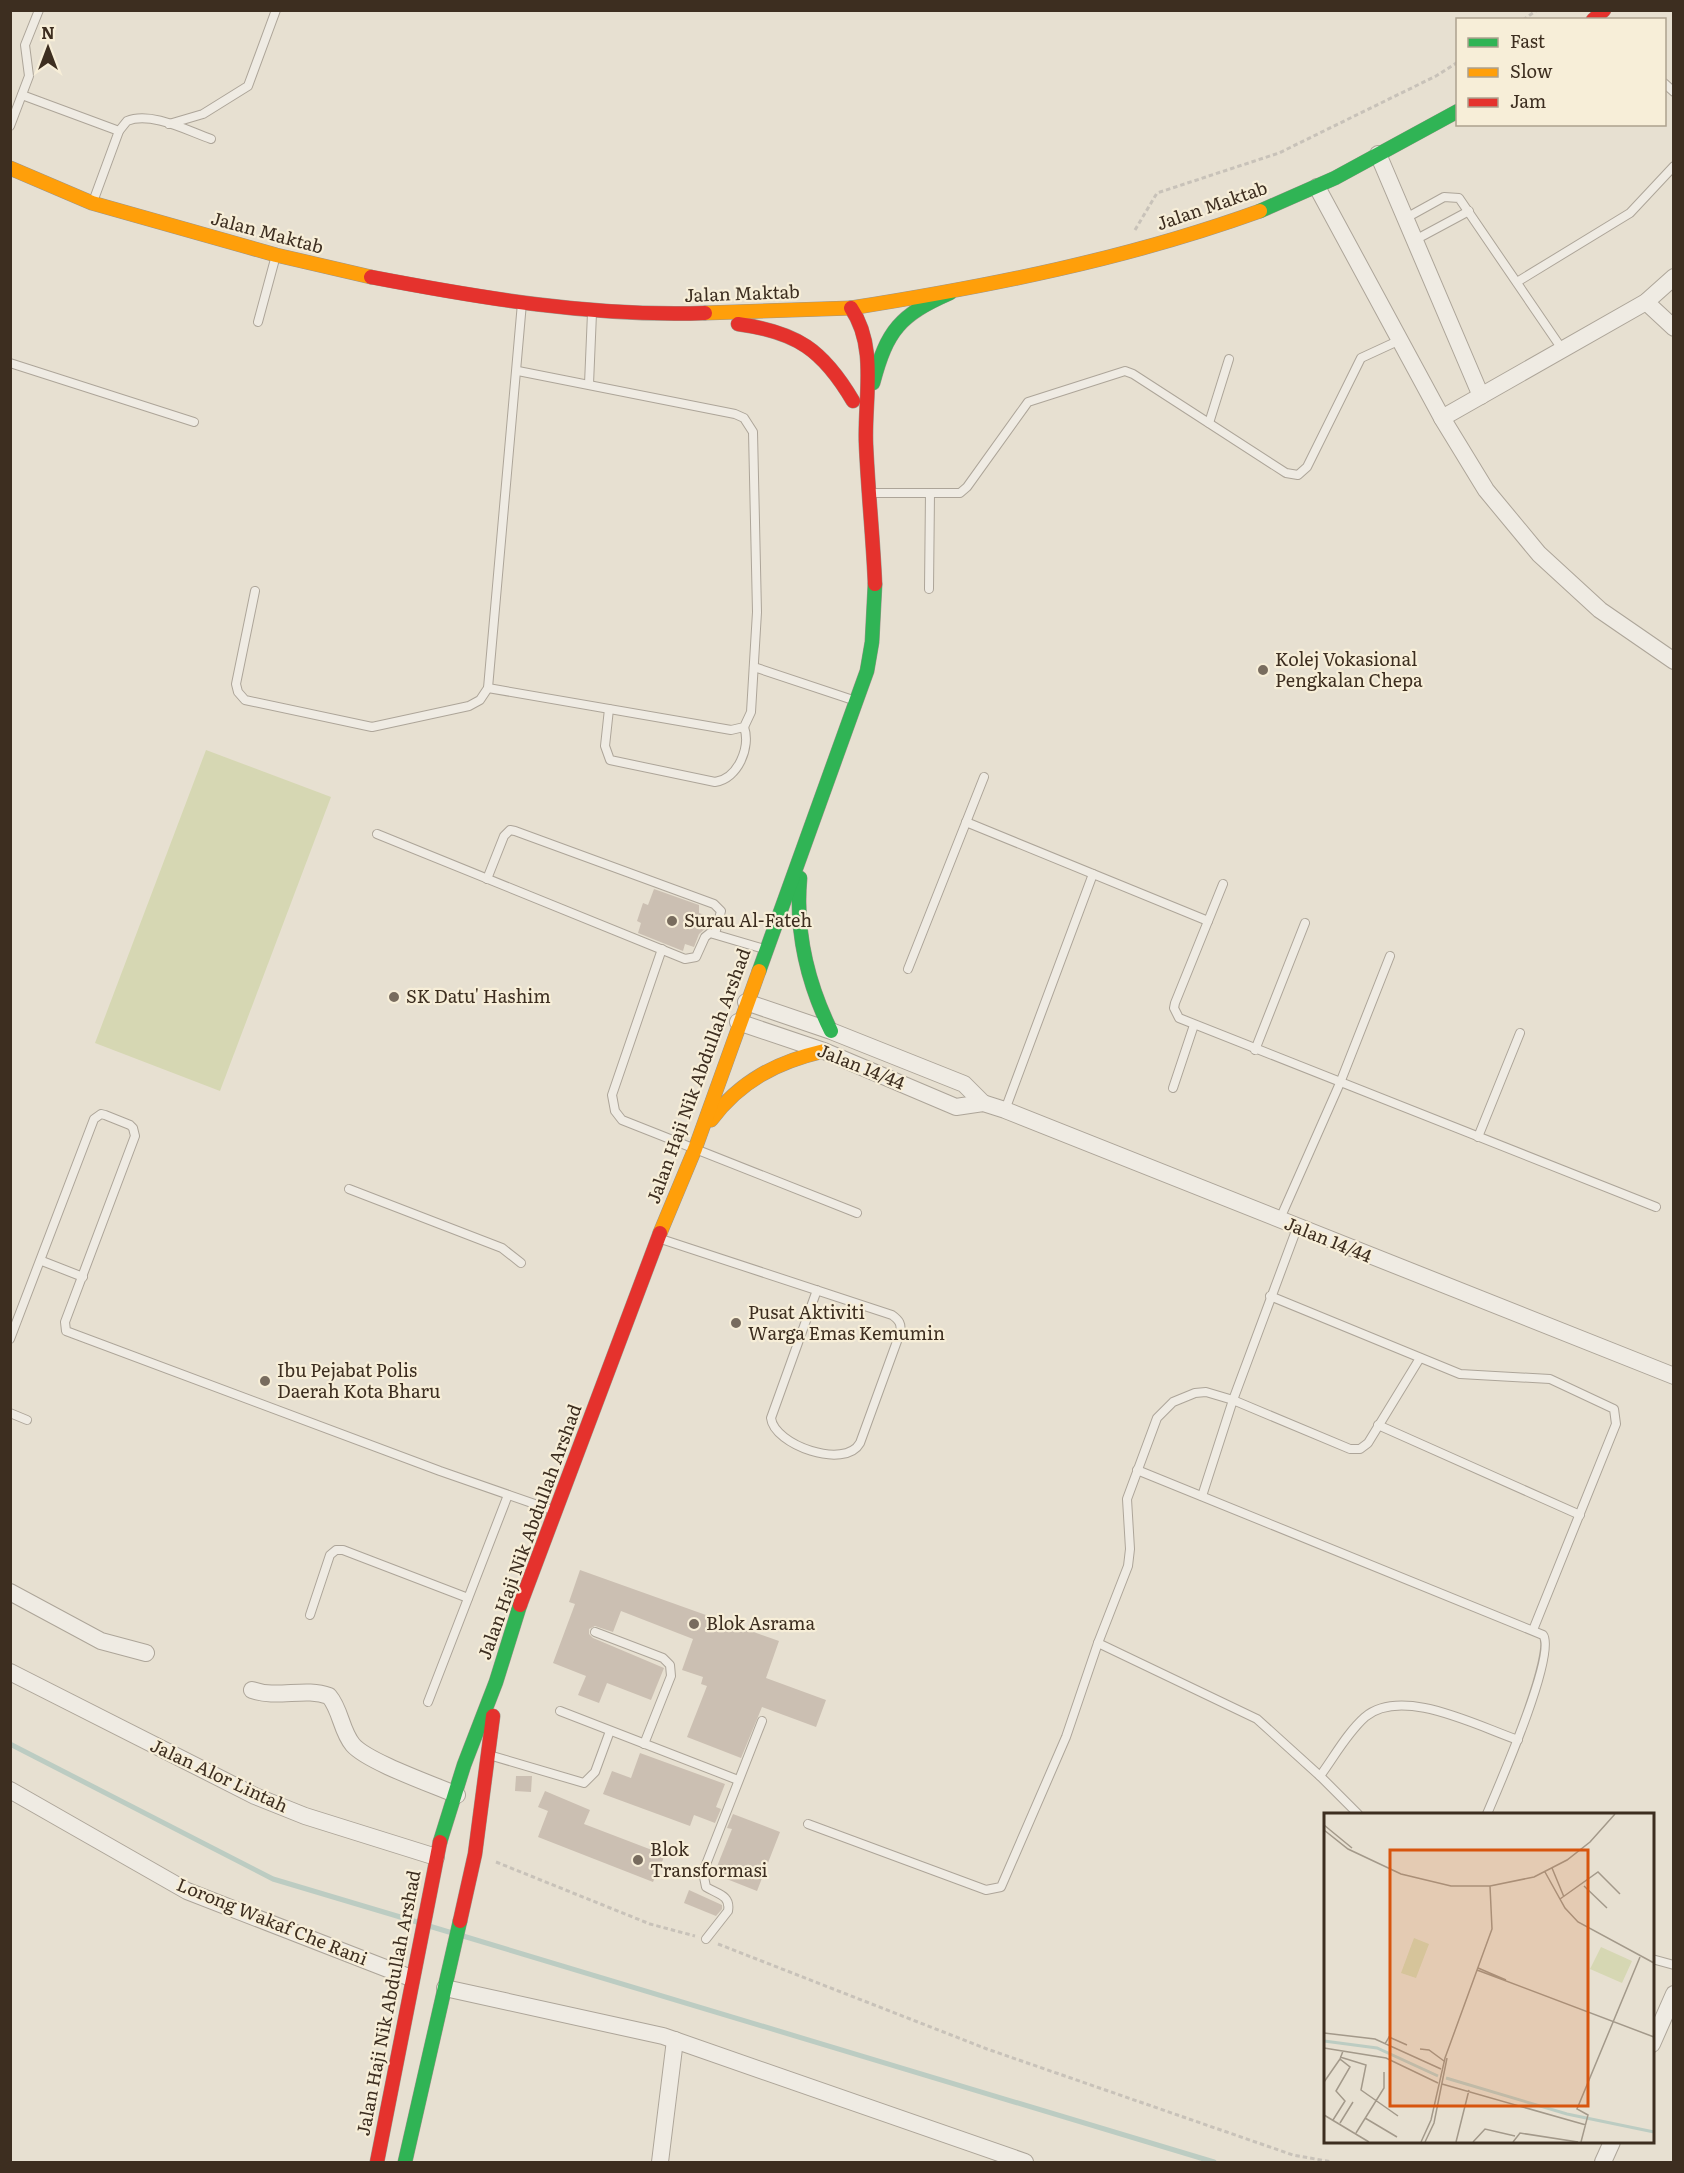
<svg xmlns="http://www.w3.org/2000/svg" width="1684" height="2173" font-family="Literata,serif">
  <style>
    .green { fill: #d6d7b3 }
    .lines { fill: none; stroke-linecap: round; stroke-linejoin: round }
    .stream { stroke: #bcccc2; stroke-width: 5 }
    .building { fill: #cbbfb2 }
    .lane-casing { stroke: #ada599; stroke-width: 10 }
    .street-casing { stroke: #ada599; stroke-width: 18 }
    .fast-casing { stroke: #9c958a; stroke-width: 15 }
    .slow-casing { stroke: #9c958a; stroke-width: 15 }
    .jam-casing { stroke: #9c958a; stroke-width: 15 }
    .path { stroke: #c8c2b9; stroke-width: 3; stroke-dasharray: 4.5 3; stroke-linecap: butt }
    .lane { stroke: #efebe3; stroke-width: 8 }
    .street { stroke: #efebe3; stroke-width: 16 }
    .fast { stroke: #30b455; stroke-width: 14 }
    .slow { stroke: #ff9f0a; stroke-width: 14 }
    .jam { stroke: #e5322d; stroke-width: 14 }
    .poi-dot { fill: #786c5e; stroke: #f7eed8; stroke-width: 2 }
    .labels { text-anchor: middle; stroke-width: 4.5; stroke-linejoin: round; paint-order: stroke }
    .street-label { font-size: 18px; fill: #3d2e20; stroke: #f7eed8 }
    .poi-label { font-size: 18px; fill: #3d2e20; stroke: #f7eed8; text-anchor: start }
    .inset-river { fill: none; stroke: #bcccc2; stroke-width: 3 }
    .inset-road { fill: none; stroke: #a3998a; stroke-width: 1.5 }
    .view { fill: #d7550e; fill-opacity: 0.15; stroke: #d7550e; stroke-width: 3 }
    .inset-edge { fill: none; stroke: #3d2e20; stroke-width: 3 }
  </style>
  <rect width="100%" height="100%" fill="#e7e0d1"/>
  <path class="green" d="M206 750 331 797 220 1091 95 1043Z"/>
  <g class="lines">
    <g class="stream">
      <path d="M10 1744 273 1879 417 1922"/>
      <path d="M429 1926 449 1932"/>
      <path d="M463 1936 1214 2162"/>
    </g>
  </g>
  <g class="building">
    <path d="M654 889 699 905V913L707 916 705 920 709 921 707 927 699 934 694 947 685 944 683 951 638 933 641 923 637 921 643 903 648 905Z"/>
    <path d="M580 1570 779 1641 766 1678 826 1700 816 1727 762 1707 741 1758 687 1737 707 1686 701 1684 703 1677 682 1670 693 1639 621 1611 613 1632 595 1626 589 1629V1634L593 1638 664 1668 651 1700 607 1683 599 1703 578 1695 586 1676 553 1663 575 1604 569 1602Z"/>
    <path d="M640 1753 725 1784 716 1807 721 1809 715 1823 694 1815 690 1826 603 1794 612 1771 631 1778Z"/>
    <path d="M516 1776H532L531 1792 515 1791Z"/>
    <path d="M545 1791 590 1810 584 1824 665 1855 653 1882 538 1837 548 1811 538 1807Z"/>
    <path d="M733 1814 780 1832 757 1891 714 1874 732 1829 727 1828Z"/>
    <path d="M689 1890 722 1905V1909L716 1916 684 1903Z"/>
  </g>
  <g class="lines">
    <defs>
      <g id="lane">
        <path d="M1664 83 1674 92"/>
        <path d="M22 95 119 131"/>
        <path d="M169 124 203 114 248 86 276 10"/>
        <path d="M10 126 29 76 25 45 39 10"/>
        <path d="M94 199 119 131 127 121C151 111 188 131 211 139"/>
        <path d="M1406 218 1444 197 1459 198 1562 349"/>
        <path d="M1415 240 1469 211"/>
        <path d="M1517 282 1630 213 1674 166"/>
        <path d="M258 322 275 259"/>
        <path d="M10 363 194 422"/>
        <path d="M589 384 592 313"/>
        <path d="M1209 423 1229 359"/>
        <path d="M873 493H960L967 487 1028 402 1125 371 1133 374 1286 473 1298 475 1307 467 1361 358 1400 340"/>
        <path d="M929 589 930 493"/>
        <path d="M255 591 236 684 238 692 245 700 372 727 469 706 480 700 488 688 522 303"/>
        <path d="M754 667 853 700"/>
        <path d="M488 688 731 730 744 727 751 712 757 612 753 432 744 418 735 414 518 371"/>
        <path d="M609 709 605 746 610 760 715 782C738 779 751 747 744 727"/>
        <path d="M966 822 1208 921"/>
        <path d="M377 834 685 959 696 957 705 937 710 933 764 949"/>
        <path d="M487 879 504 836 510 830 515 831 714 904 721 911 715 934"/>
        <path d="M1223 884 1175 1003 1174 1008 1179 1018 1656 1207"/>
        <path d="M662 949 612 1095 615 1111 622 1120 857 1213"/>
        <path d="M908 969 984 777"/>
        <path d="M1255 1050 1305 923"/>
        <path d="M1173 1088 1194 1025"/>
        <path d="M1005 1110 1093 874"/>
        <path d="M1478 1137 1520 1033"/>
        <path d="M349 1189 502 1248 521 1263"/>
        <path d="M1279 1221 1340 1083 1390 956"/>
        <path d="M661 1239 892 1315C899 1320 902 1324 900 1333L860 1443C845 1470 774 1445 771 1418L817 1290"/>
        <path d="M42 1261 83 1277"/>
        <path d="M1270 1296 1460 1374 1550 1379 1614 1409 1616 1424 1533 1630"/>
        <path d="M10 1339 94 1119 101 1114 105 1115 130 1125 133 1128 135 1136 65 1322 66 1331 440 1471 552 1510"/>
        <path d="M10 1413 27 1420"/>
        <path d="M1378 1425 1580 1515"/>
        <path d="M1137 1470 1543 1635C1557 1653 1498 1788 1487 1814"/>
        <path d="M1202 1496 1233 1400 1350 1449H1360L1368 1443 1420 1358"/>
        <path d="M310 1615 330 1555 336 1550H343L468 1598"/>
        <path d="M595 1632 663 1658 670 1665 671 1676 644 1744"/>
        <path d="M1098 1643 1257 1719 1320 1776 1358 1814"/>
        <path d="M428 1702 508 1495"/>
        <path d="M560 1711 738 1780"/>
        <path d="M489 1755 584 1783 595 1772 610 1731"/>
        <path d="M1320 1776C1334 1757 1347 1733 1365 1717 1402 1686 1477 1726 1518 1740"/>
        <path d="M808 1824 986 1890 1001 1887 1066 1737 1098 1643 1128 1566 1130 1549 1127 1499 1157 1418 1173 1402 1195 1393 1206 1392 1233 1400 1297 1228"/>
        <path d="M706 1939 728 1911C731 1895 717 1894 706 1887L703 1872 762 1721"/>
        <path d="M1652 1959 1674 1965"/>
      </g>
      <g id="street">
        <path d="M1378 154 1481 396"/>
        <path d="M1317 187 1442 418 1486 490 1539 554 1600 610 1674 661"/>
        <path d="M1646 302 1674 328"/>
        <path d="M1442 418 1646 302 1674 277"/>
        <path d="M746 1002 831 1031 964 1084 983 1103"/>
        <path d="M738 1022 824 1051 956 1107 983 1103 1005 1110 1674 1376"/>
        <path d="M10 1592 101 1641 146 1653"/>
        <path d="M10 1672 255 1796 305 1816 436 1857"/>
        <path d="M252 1690C277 1699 305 1687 329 1696 341 1710 341 1731 353 1745 368 1762 434 1785 457 1795"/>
        <path d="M10 1790 187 1891 411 1978"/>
        <path d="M445 1988 663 2036 1025 2162"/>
        <path d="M1652 2044 1674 1994"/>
        <path d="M660 2162 675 2040"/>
        <path d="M1603 2162 1612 2142"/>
      </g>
      <g id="fast">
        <path d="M1260 211 1335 178 1458 111"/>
        <path d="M873 383C887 330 900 315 950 293"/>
        <path d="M800 878C795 933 807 982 831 1031"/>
        <path d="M759 971 867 671 872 642 875 584"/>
        <path d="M440 1842 464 1765 496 1682 520 1605"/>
        <path d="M405 2162 460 1921"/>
      </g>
      <g id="slow">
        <path d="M10 168 92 203 276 255 371 277"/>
        <path d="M851 308C990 286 1127 259 1260 211"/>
        <path d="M705 313 851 308"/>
        <path d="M711 1120C740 1081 777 1062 824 1051"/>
        <path d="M660 1233 695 1149 759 971"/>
      </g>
      <g id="jam">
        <path d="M1593 20 1604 10"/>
        <path d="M371 277C481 298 593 317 705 313"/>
        <path d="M851 308C878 347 864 400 866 444 868 491 873 537 875 584"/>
        <path d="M738 324C797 332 823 350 853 401"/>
        <path d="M520 1605 660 1233"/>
        <path d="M460 1921 475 1854 493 1716"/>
        <path d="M377 2162 440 1842"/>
      </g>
    </defs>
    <use href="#lane" class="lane-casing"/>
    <use href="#street" class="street-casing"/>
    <use href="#fast" class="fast-casing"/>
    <use href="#slow" class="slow-casing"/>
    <use href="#jam" class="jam-casing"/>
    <g class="path">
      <path d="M1523 20 1537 10"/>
      <path d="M1135 230 1157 193 1279 153 1436 76 1458 62"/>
      <path d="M496 1862 650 1924 695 1936"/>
      <path d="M718 1944 987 2049 1293 2155 1332 2162"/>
    </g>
    <use href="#lane" class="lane"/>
    <use href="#street" class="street"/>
    <use href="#fast" class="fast"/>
    <use href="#slow" class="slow"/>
    <use href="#jam" class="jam"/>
  </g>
  <g class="poi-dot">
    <circle cx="1263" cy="670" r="6"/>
    <circle cx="672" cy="921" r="6"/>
    <circle cx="394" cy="997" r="6"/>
    <circle cx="736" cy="1323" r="6"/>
    <circle cx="265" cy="1381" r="6"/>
    <circle cx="694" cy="1624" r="6"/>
    <circle cx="638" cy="1860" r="6"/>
  </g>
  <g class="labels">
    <g class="street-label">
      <text transform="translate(1212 206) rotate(-19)" y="6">Jalan Maktab</text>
      <text transform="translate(267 233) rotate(15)" y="6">Jalan Maktab</text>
      <text transform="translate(742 294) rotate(-2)" y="6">Jalan Maktab</text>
      <text transform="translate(861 1067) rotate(22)" y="6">Jalan 14/44</text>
      <text transform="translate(699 1076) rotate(-70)" y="6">Jalan Haji Nik Abdullah Arshad</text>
      <text transform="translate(1328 1240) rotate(22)" y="6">Jalan 14/44</text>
      <text transform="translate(530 1532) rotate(-70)" y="6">Jalan Haji Nik Abdullah Arshad</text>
      <text transform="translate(219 1776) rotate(25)" y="6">Jalan Alor Lintah</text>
      <text transform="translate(272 1922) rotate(22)" y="6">Lorong Wakaf Che Rani</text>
      <text transform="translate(389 2003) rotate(-79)" y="6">Jalan Haji Nik Abdullah Arshad</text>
    </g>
    <g class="poi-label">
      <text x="1275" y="666">Kolej Vokasional<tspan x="1275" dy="21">Pengkalan Chepa</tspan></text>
      <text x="684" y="927">Surau Al-Fateh</text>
      <text x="406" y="1003">SK Datu' Hashim</text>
      <text x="748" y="1319">Pusat Aktiviti<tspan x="748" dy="21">Warga Emas Kemumin</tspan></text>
      <text x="277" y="1377">Ibu Pejabat Polis<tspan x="277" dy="21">Daerah Kota Bharu</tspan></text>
      <text x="706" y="1630">Blok Asrama</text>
      <text x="650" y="1856">Blok<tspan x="650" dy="21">Transformasi</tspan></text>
    </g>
  </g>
  <g transform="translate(1324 1813)">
    <rect width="330" height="330" fill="#e7e0d1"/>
    <path d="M90 125 105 131 92 165 77 160ZM277 134 308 148 298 170 266 156Z" fill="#d6d7b3"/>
    <path class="inset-river" d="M0 228 53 235 114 263M122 265 243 301 330 319"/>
    <path class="inset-road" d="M0 12 28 35M0 17 24 36 77 61 127 73H166M228 55 240 84M221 59 241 95 254 109 330 150M166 73 210 64 243 47 266 29 291 1M260 73 283 95M236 86 274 59 296 81M154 155 182 167M153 157 330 224M0 220 51 226 117 256M61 231 65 224 83 232M0 235 62 245 114 270M96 236 105 237 120 248M16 244 42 252 37 277 74 303M0 269 16 246M118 271 262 312M0 302 45 329M41 305 73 324M9 307 21 288 12 278 26 254 16 246 19 238M16 310 29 289M32 320 60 275V259M97 329 107 307 121 245 168 116 166 73M101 329 110 310 123 245M132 329 145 277M149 329 161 316 191 323M189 329 196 320 254 329M257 329 264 302 253 296 316 144"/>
    <path class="view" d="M66 37H264V293H66Z"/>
    <rect width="330" height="330" class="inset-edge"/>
  </g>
  <rect width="1684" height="2173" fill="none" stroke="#3d2e20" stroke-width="24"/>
  <rect x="1456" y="18" width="210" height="108" fill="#f7eed8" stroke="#ada18e" stroke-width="1.5"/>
  <rect x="1468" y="38" width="30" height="9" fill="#30b455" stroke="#ada18e" stroke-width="1.5"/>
  <text x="1510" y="48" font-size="18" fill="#3d2e20">Fast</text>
  <rect x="1468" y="68" width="30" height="9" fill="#ff9f0a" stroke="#ada18e" stroke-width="1.5"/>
  <text x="1510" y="78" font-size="18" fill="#3d2e20">Slow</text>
  <rect x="1468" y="98" width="30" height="9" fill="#e5322d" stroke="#ada18e" stroke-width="1.5"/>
  <text x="1510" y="108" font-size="18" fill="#3d2e20">Jam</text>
  <g transform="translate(48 48)" stroke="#f7eed8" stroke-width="4.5" paint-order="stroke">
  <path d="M0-4.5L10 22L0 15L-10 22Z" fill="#3d2e20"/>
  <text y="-9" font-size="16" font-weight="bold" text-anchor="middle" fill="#3d2e20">N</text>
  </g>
</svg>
